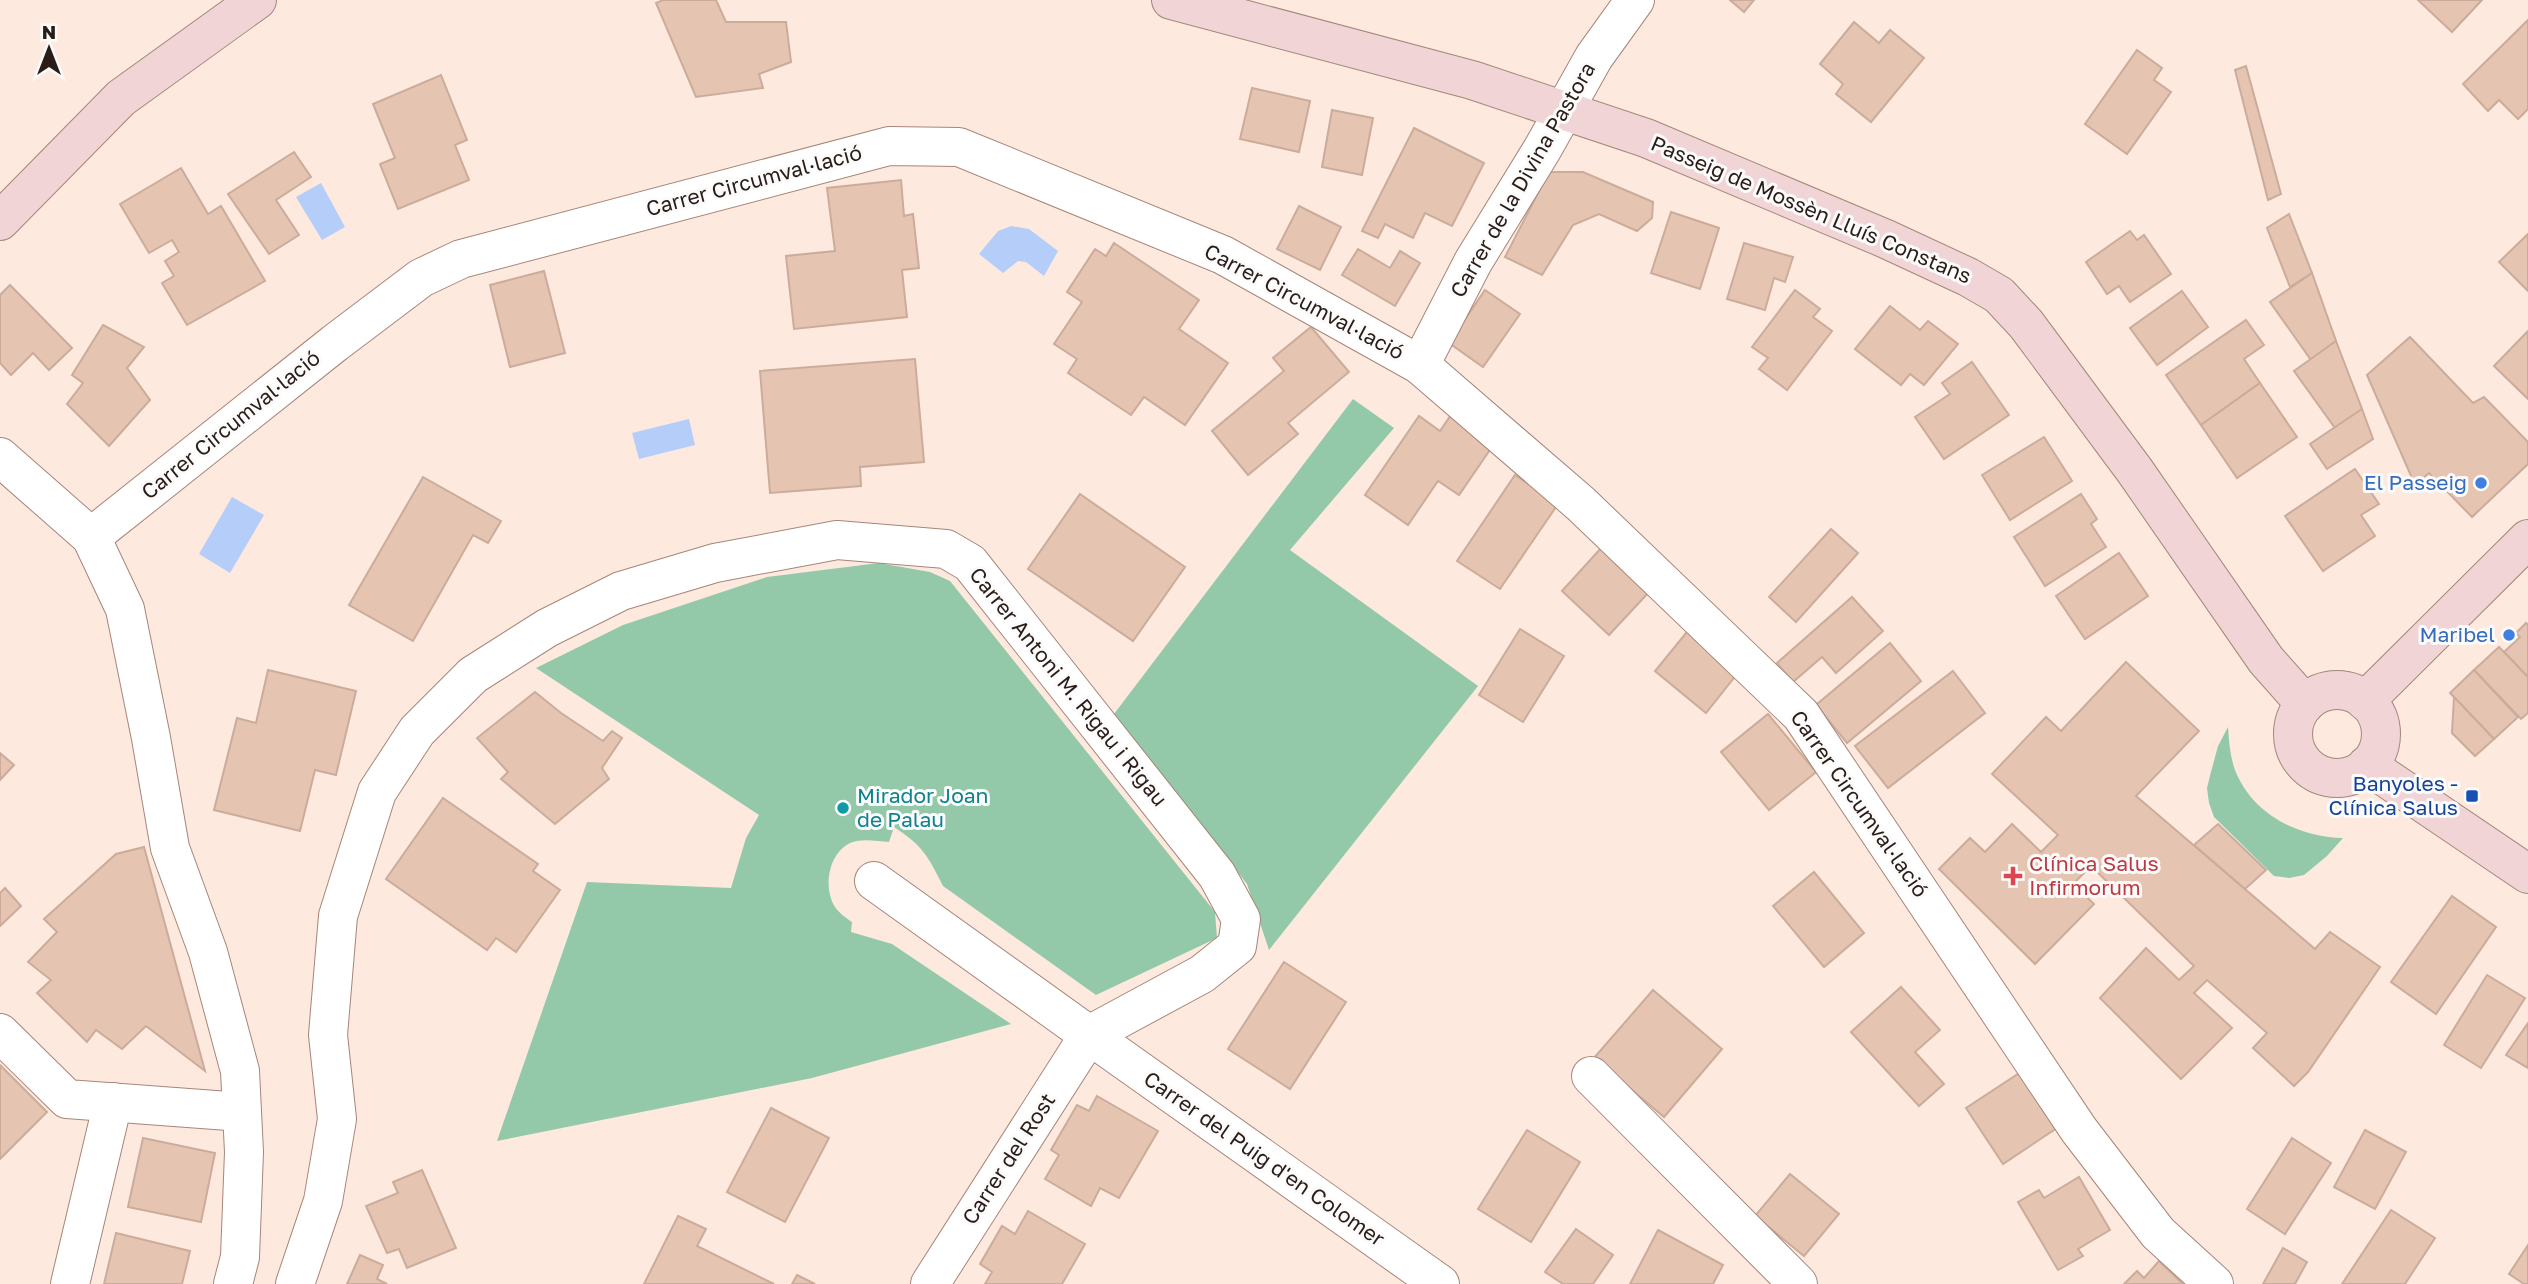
<svg xmlns="http://www.w3.org/2000/svg" width="2528" height="1284" font-family="'Golos Text',sans-serif">
  <style>
    .green { fill: #93c9a9 }
    .water { fill: #b4cdf9 }
    .building { fill: #e5c5b2; stroke: #cbac9a; stroke-width: 2 }
    .lines { fill: none; stroke-linecap: round; stroke-linejoin: round }
    .street-casing { stroke: #a68678; stroke-width: 40 }
    .secondary-casing { stroke: #a68678; stroke-width: 40 }
    .street { stroke: #fff; stroke-width: 38 }
    .secondary { stroke: #f0d4d6; stroke-width: 38 }
    .shop-dot { fill: #3f7fe0; stroke: #fbfbfb; stroke-width: 2.5 }
    .transit-dot { fill: #1a4fb4; stroke: #fbfbfb; stroke-width: 2.5 }
    .culture-dot { fill: #0f9aa8; stroke: #fbfbfb; stroke-width: 2.5 }
    .health-dot { fill: #e0444e; stroke: #fbfbfb; stroke-width: 2.5 }
    .labels { text-anchor: middle; stroke-width: 6; stroke-linejoin: round; paint-order: stroke }
    .street-label { font-size: 21px; fill: #2a1d18; stroke: #fbfbfb }
    .shop-label { font-size: 21px; fill: #366cbe; stroke: #fbfbfb; text-anchor: end }
    .transit-label { font-size: 21px; fill: #164399; stroke: #fbfbfb; text-anchor: end }
    .culture-label { font-size: 21px; fill: #0d838f; stroke: #fbfbfb; text-anchor: start }
    .health-label { font-size: 21px; fill: #be3a42; stroke: #fbfbfb; text-anchor: start }
  </style>
  <rect width="100%" height="100%" fill="#fee9df"/>
  <g class="green">
    <path d="M1353 399 1394 428 1290 550 1478 686 1269 950 1247 884 1114 714Z"/>
    <path d="M879 563 930 572 950 581 1215 912 1217 938 1096 995 943 886C928 856 923 846 894 827L889 842C877 841 862 838 850 843 828 854 823 888 835 907 839 913 846 918 852 922L851 932 892 944 1011 1024 812 1078 497 1141 587 882 731 888 746 838 759 815 536 668 623 625 767 577Z"/>
    <path d="M2228 727C2229 742 2230 756 2235 770 2252 814 2298 837 2343 838L2327 856 2304 875 2289 878 2274 876 2214 817 2209 803 2207 788 2211 772 2218 746Z"/>
  </g>
  <g class="water">
    <path d="M321 183 345 227 322 240 296 197Z"/>
    <path d="M1011 226 1029 229 1058 251 1044 276 1026 262 1018 261 1003 273 979 254 998 231Z"/>
    <path d="M689 419 695 445 639 459 632 433Z"/>
    <path d="M232 497 264 515 230 573 199 554Z"/>
  </g>
  <g class="building">
    <path d="M663 0H716L726 22H786L791 62 759 74 763 88 696 97 656 3Z"/>
    <path d="M1730 0H1754L1744 12Z"/>
    <path d="M2418 0H2482L2452 32Z"/>
    <path d="M2528 20V109L2518 119 2499 100 2488 111 2463 84Z"/>
    <path d="M1854 22 1879 43 1890 30 1924 58 1871 122 1836 94 1843 84 1820 64Z"/>
    <path d="M2137 50 2162 68 2154 80 2171 92 2127 154 2085 124Z"/>
    <path d="M2246 66 2281 194 2268 200 2235 70Z"/>
    <path d="M441 75 467 140 455 145 469 180 398 209 380 164 395 158 373 104Z"/>
    <path d="M1252 88 1310 101 1299 152 1240 139Z"/>
    <path d="M1332 110 1373 118 1362 175 1322 167Z"/>
    <path d="M1414 128 1484 163 1452 226 1425 213 1413 238 1385 224 1378 238 1362 231Z"/>
    <path d="M294 152 311 177 276 200 299 235 269 254 228 194Z"/>
    <path d="M181 168 208 214 221 206 265 281 187 325 162 283 174 276 165 261 179 252 172 240 149 253 120 204Z"/>
    <path d="M1549 172H1583L1653 202 1652 218 1637 231 1599 214 1573 225 1542 275 1505 257Z"/>
    <path d="M901 180 904 216 913 214 919 268 902 270 907 317 794 329 786 256 835 251 827 188Z"/>
    <path d="M1299 206 1341 227 1320 270 1277 249Z"/>
    <path d="M1671 212 1719 228 1700 289 1651 273Z"/>
    <path d="M2289 214 2312 273 2290 287 2267 228Z"/>
    <path d="M2130 231 2137 240 2144 235 2171 274 2130 302 2119 286 2107 294 2086 262Z"/>
    <path d="M2528 234V291L2499 262Z"/>
    <path d="M1114 243 1199 300 1179 329 1228 363 1185 425 1144 397 1131 415 1068 373 1077 359 1054 344 1082 302 1067 292 1095 249 1106 256Z"/>
    <path d="M1744 243 1793 257 1785 282 1774 278 1765 310 1727 299Z"/>
    <path d="M1358 249 1390 268 1400 251 1420 263 1395 306 1342 275Z"/>
    <path d="M544 271 565 353 510 367 490 285Z"/>
    <path d="M2312 273 2336 341 2311 360 2270 302Z"/>
    <path d="M10 285 72 348 49 370 33 353 11 375 0 363V295Z"/>
    <path d="M1485 290 1520 314 1483 367 1449 343Z"/>
    <path d="M1795 290 1820 309 1813 317 1832 331 1787 390 1759 369 1768 358 1752 347Z"/>
    <path d="M2182 291 2208 327 2157 365 2130 328Z"/>
    <path d="M1890 306 1920 330 1928 321 1958 344 1924 385 1910 374 1901 385 1855 349Z"/>
    <path d="M2246 320 2264 345 2244 359 2260 383 2201 425 2166 375Z"/>
    <path d="M103 325 144 347 127 368 150 400 109 446 67 404 83 383 72 375Z"/>
    <path d="M1311 327 1349 372 1288 423 1298 434 1248 475 1212 431 1284 371 1273 358Z"/>
    <path d="M2528 331V399L2494 366Z"/>
    <path d="M2410 337 2473 403 2484 397 2528 442V464L2472 517 2429 473 2415 485 2367 375Z"/>
    <path d="M2336 341 2362 409 2335 428 2294 371Z"/>
    <path d="M915 359 924 462 860 467 861 486 770 493 760 371Z"/>
    <path d="M1972 362 2009 415 1944 459 1915 417 1950 394 1942 383Z"/>
    <path d="M2260 383 2297 437 2237 478 2201 425Z"/>
    <path d="M2362 409 2373 439 2327 469 2310 444Z"/>
    <path d="M1453 412 1496 441 1459 495 1438 481 1408 525 1365 495 1419 416 1440 431Z"/>
    <path d="M2044 437 2072 481 2010 520 1982 475Z"/>
    <path d="M2355 469 2379 504 2361 515 2375 536 2323 571 2285 516Z"/>
    <path d="M1515 475 1558 504 1500 589 1457 561Z"/>
    <path d="M423 477 501 521 488 543 473 535 413 641 349 605Z"/>
    <path d="M1080 494 1185 567 1133 641 1028 569Z"/>
    <path d="M2081 494 2097 519 2091 524 2106 547 2045 586 2014 537Z"/>
    <path d="M1831 529 1858 553 1796 622 1769 597Z"/>
    <path d="M1602 547 1650 591 1609 635 1562 591Z"/>
    <path d="M2119 553 2148 596 2085 639 2056 596Z"/>
    <path d="M1852 597 1883 631 1836 673 1822 657 1793 682 1777 663Z"/>
    <path d="M2526 623 2528 625V677L2504 652 2520 637 2516 633Z"/>
    <path d="M1691 627 1741 669 1706 713 1655 671Z"/>
    <path d="M1520 629 1564 656 1523 722 1479 695Z"/>
    <path d="M1890 643 1921 681 1847 743 1816 705Z"/>
    <path d="M2499 647 2528 677V713L2521 719 2474 670Z"/>
    <path d="M2126 662 2199 731 2136 796 2315 949 2330 932 2380 967 2308 1072 2294 1086 2253 1048 2267 1033 2207 980 2194 993 2232 1028 2181 1079 2100 998 2146 948 2179 980 2194 966 2091 866 2073 884 2094 904 2035 964 1939 869 1970 838 1985 852 2012 824 2041 852 2058 835 1992 774 2046 717 2061 731Z"/>
    <path d="M268 670 356 691 336 775 315 770 300 831 214 810 237 718 256 723Z"/>
    <path d="M2474 670 2518 717 2494 739 2450 693Z"/>
    <path d="M1953 671 1985 713 1888 788 1855 746Z"/>
    <path d="M535 692 561 713 603 741 612 731 622 738 602 768 609 779 555 824 501 779 508 772 477 738Z"/>
    <path d="M2454 697 2494 739 2475 756 2452 733Z"/>
    <path d="M1768 714 1816 772 1769 810 1721 752Z"/>
    <path d="M0 753 14 765 0 780Z"/>
    <path d="M443 798 538 864 533 871 560 890 516 952 496 938 487 950 386 879Z"/>
    <path d="M2218 824 2266 870 2245 889 2194 845Z"/>
    <path d="M144 847 205 1071 146 1026 122 1049 96 1030 87 1042 37 993 51 980 28 962 57 932 44 919 116 854Z"/>
    <path d="M1814 872 1864 933 1824 967 1773 906Z"/>
    <path d="M5 888 21 906 0 926V893Z"/>
    <path d="M2452 896 2496 927 2436 1014 2391 982Z"/>
    <path d="M1284 962 1346 1002 1290 1089 1228 1049Z"/>
    <path d="M2487 975 2525 998 2481 1068 2444 1045Z"/>
    <path d="M1901 987 1940 1030 1915 1052 1944 1084 1919 1106 1851 1032Z"/>
    <path d="M1653 990 1722 1049 1664 1117 1594 1058Z"/>
    <path d="M2528 1023V1068L2506 1055Z"/>
    <path d="M0 1065 47 1112 0 1159Z"/>
    <path d="M2024 1070 2060 1126 2003 1164 1966 1108Z"/>
    <path d="M1097 1096 1158 1131 1119 1198 1100 1188 1091 1206 1045 1179 1059 1155 1051 1150 1077 1105 1089 1111Z"/>
    <path d="M771 1108 829 1138 785 1222 727 1192Z"/>
    <path d="M1527 1130 1580 1162 1531 1242 1478 1209Z"/>
    <path d="M2365 1130 2406 1152 2375 1209 2334 1187Z"/>
    <path d="M143 1138 215 1153 201 1222 128 1207Z"/>
    <path d="M2292 1138 2331 1163 2285 1234 2247 1209Z"/>
    <path d="M422 1170 456 1248 407 1268 399 1249 387 1253 366 1206 398 1193 393 1182Z"/>
    <path d="M1790 1174 1839 1214 1804 1256 1755 1216Z"/>
    <path d="M2079 1177 2110 1230 2078 1249 2083 1256 2058 1270 2018 1202 2039 1190 2044 1198Z"/>
    <path d="M2391 1210 2435 1238 2405 1284H2342Z"/>
    <path d="M1028 1211 1085 1244 1062 1284H985L992 1272 980 1264 1002 1226 1015 1234Z"/>
    <path d="M678 1216 706 1229 697 1246 774 1284H644Z"/>
    <path d="M1576 1229 1613 1255 1593 1284H1563L1545 1272Z"/>
    <path d="M1658 1230 1723 1265 1713 1284H1630Z"/>
    <path d="M116 1233 190 1251 182 1284H104Z"/>
    <path d="M2528 1245V1284H2524L2509 1274Z"/>
    <path d="M2283 1248 2307 1262 2295 1284H2263Z"/>
    <path d="M360 1255 383 1265 377 1279 387 1284H347Z"/>
    <path d="M2159 1261 2183 1284H2124L2137 1271 2144 1278Z"/>
    <path d="M797 1275 815 1284H792Z"/>
  </g>
  <g class="lines">
    <defs>
      <g id="street">
        <path d="M1420 365 1473 262 1543 148 1594 57 1635 0"/>
        <path d="M0 457 91 537 125 609 151 738 170 848 208 952 240 1071 244 1152 240 1257 233 1284"/>
        <path d="M91 537 335 343 421 278 461 259 889 146 959 147 1223 255 1420 365 1581 504 1801 715 2079 1130 2158 1233 2214 1284"/>
        <path d="M0 1033 67 1099 242 1112"/>
        <path d="M1591 1076 1798 1284"/>
        <path d="M70 1284 113 1102"/>
        <path d="M295 1284 323 1201 337 1119 328 1035 338 916 377 792 417 731 473 675 547 628 621 591 715 563 837 540 946 549 970 563 1217 875 1241 919 1237 946 1202 974 1089 1035 874 881"/>
        <path d="M930 1284 1089 1035 1440 1284"/>
      </g>
      <g id="secondary">
        <path d="M1171 0 1472 80 1646 138 1886 239 1968 277 1999 295 2026 324 2135 471 2266 660 2305 704"/>
        <path d="M0 221 121 98 257 0"/>
        <circle cx="2337" cy="734" r="44"/>
        <path d="M2365 701 2528 539"/>
        <path d="M2367 765 2528 874"/>
      </g>
    </defs>
    <use href="#street" class="street-casing"/>
    <use href="#secondary" class="secondary-casing"/>
    <use href="#street" class="street"/>
    <use href="#secondary" class="secondary"/>
  </g>
  <g class="shop-dot">
    <circle cx="2481" cy="483" r="7"/>
    <circle cx="2509" cy="635" r="7"/>
  </g>
  <rect class="transit-dot" x="2465" y="789" width="14" height="14" rx="3.5"/>
  <circle class="culture-dot" cx="843" cy="808" r="7"/>
  <path class="health-dot" d="M2009.5 865.5h7v7h7v7h-7v7h-7v-7h-7v-7h7z"/>
  <g class="labels">
    <g class="street-label">
      <text transform="translate(1523 180) rotate(-60)" y="7">Carrer de la Divina Pastora</text>
      <text transform="translate(754 181) rotate(-15)" y="7">Carrer Circumval·lació</text>
      <text transform="translate(1811 210) rotate(23)" y="7">Passeig de Mossèn Lluís Constans</text>
      <text transform="translate(1304 302) rotate(28)" y="7">Carrer Circumval·lació</text>
      <text transform="translate(231 425) rotate(-39)" y="7">Carrer Circumval·lació</text>
      <text transform="translate(1068 687) rotate(51)" y="7">Carrer Antoni M. Rigau i Rigau</text>
      <text transform="translate(1859 804) rotate(55)" y="7">Carrer Circumval·lació</text>
      <text transform="translate(1009 1159) rotate(-57)" y="7">Carrer del Rost</text>
      <text transform="translate(1264 1159) rotate(35)" y="7">Carrer del Puig d'en Colomer</text>
    </g>
    <g class="shop-label">
      <text x="2467" y="490">El Passeig</text>
      <text x="2495" y="642">Maribel</text>
    </g>
    <g class="transit-label">
      <text x="2458" y="791">Banyoles -<tspan x="2458" dy="24">Clínica Salus</tspan></text>
    </g>
    <g class="culture-label">
      <text x="857" y="803">Mirador Joan<tspan x="857" dy="24">de Palau</tspan></text>
    </g>
    <g class="health-label">
      <text x="2029" y="871">Clínica Salus<tspan x="2029" dy="24">Infirmorum</tspan></text>
    </g>
  </g>
  <g transform="translate(49 49)" stroke="#fbfbfb" stroke-width="5" paint-order="stroke">
  <path d="M0-5L12 26L0 18L-12 26Z" fill="#2a1d18"/>
  <text y="-10" font-size="19" font-weight="bold" text-anchor="middle" fill="#2a1d18">N</text>
  </g>
</svg>
